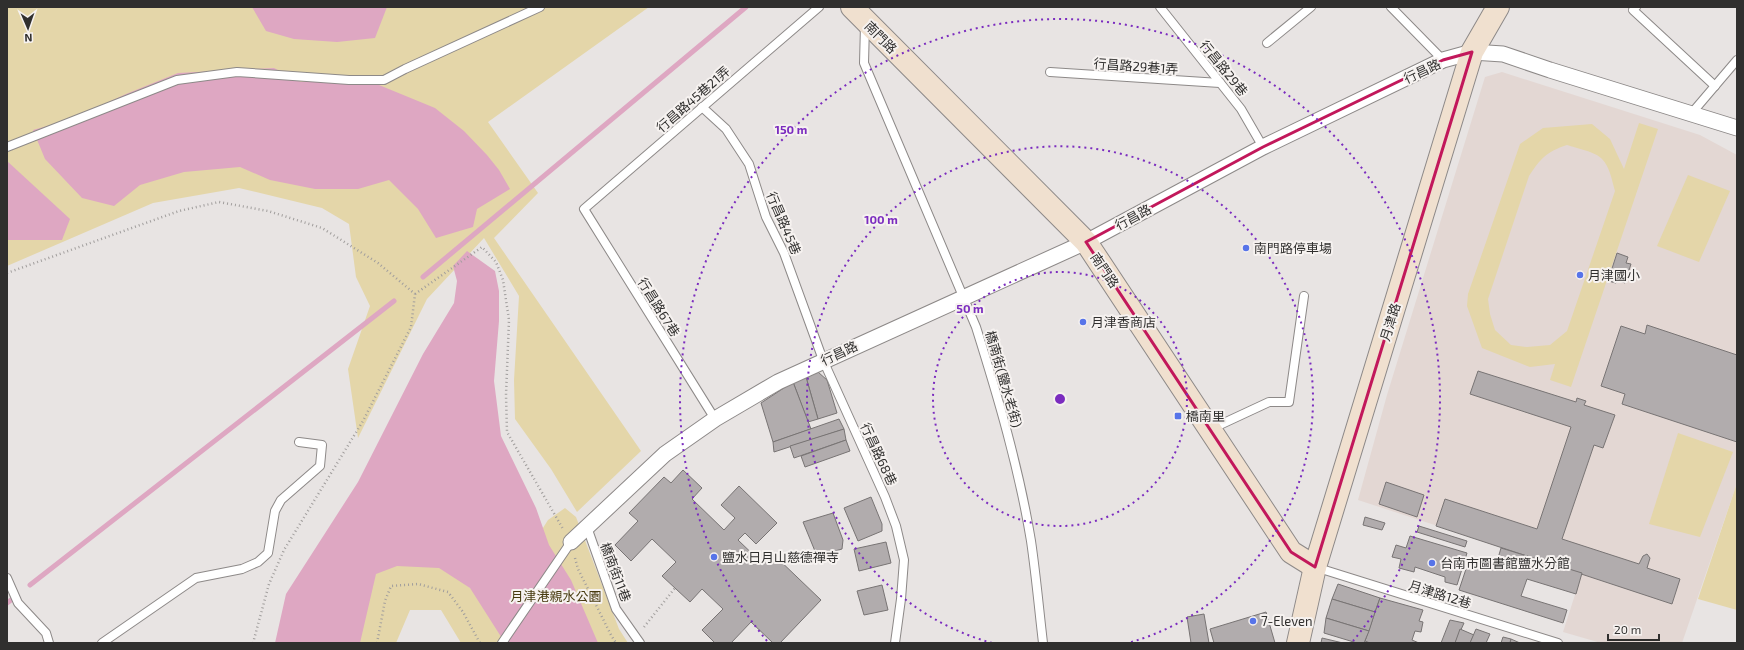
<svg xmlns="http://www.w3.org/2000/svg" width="1744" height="650" font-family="'Exo 2','Noto Sans TC',sans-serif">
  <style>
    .built { fill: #e3d7d3 }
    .green { fill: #e4d6a9; fill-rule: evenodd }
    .water { fill: #dea7c2 }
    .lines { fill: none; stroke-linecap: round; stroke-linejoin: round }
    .stream { stroke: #dea7c2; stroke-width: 5 }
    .building { fill: #b1acad; stroke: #787474 }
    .lane-casing { stroke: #8d8988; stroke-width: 10 }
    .street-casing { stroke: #8d8988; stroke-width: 17 }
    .secondary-casing { stroke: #8d8988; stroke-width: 24 }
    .path { stroke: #a19e9d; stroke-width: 2.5; stroke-dasharray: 1 3; stroke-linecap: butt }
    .lane { stroke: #fff; stroke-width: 8 }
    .street { stroke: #fff; stroke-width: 15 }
    .secondary { stroke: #f0e0cf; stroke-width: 22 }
    .marked { fill: none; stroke: #c2185b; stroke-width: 3; stroke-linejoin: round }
    .ring { fill: none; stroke: #7b2cbf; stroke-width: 2; stroke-dasharray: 2 4 }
    .poi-dot { fill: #5774e9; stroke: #f6f2f0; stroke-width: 1.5 }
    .labels { text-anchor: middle; stroke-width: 4; stroke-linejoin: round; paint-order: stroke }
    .street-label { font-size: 13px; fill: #302f2e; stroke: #f6f2f0 }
    .poi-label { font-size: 13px; fill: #302f2e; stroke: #f6f2f0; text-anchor: start }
    .park-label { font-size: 13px; fill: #473a0f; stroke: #f6f2f0 }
    .centre { fill: #7b2cbf; stroke: #f6f2f0; stroke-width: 2 }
    .ring-label { font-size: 12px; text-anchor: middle; font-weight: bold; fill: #7b2cbf; stroke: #f6f2f0; stroke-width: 4; stroke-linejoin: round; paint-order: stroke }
  </style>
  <rect width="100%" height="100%" fill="#e8e4e3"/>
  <path class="built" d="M1502 72 1700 135 1737 155V483L1682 643H1601L1563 632 1582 573 1358 500 1387 395 1485 77Z"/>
  <g class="green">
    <path d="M7 7H649L488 122 538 193 494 238 641 451 577 512 551 469 515 419 514 380 519 296 484 238 427 299 358 438 348 369 370 306 356 277 349 224 322 208 239 188 153 203 7 266Z"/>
    <path d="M1639 123 1658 129 1571 387 1550 380 1555 364 1530 367 1482 348 1467 306 1468 294 1520 144 1543 128 1592 124 1610 139 1624 169ZM1567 145C1576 148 1596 152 1602 159 1610 167 1612 181 1615 191L1567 331 1550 345 1527 347 1511 345 1495 330 1490 314 1488 299 1529 176C1541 158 1546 152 1567 145Z"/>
    <path d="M1688 175 1730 191 1699 262 1657 246Z"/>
    <path d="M1678 433 1733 452 1700 537 1649 524Z"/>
    <path d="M1737 483V610L1698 599Z"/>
    <path d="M565 508 576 517 619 629 628 643H461L441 610H410L396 643H340L357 572 434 558 493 607 548 520Z"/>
  </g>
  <g class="water">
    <path d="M252 7H387L375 38 337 42 294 39 266 31Z"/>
    <path d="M274 68 301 82 324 80 379 85 435 108 464 131 487 155 499 170 510 189 477 209 473 227 436 238 418 209 389 180 358 189H315L270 180 240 167 184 172 140 185 114 206 82 198 45 159 33 130 72 119 126 94 178 73Z"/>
    <path d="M7 161 70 219 62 240H7Z"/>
    <path d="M467 251 495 271 499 291V321L494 381 501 436 536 508 549 545 571 580 598 643H505L470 588 439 568 397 566 376 574 360 643H275L286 594 358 482 423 354 454 303 457 281 453 266Z"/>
  </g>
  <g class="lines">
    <g class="stream">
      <path d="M423 277 746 7"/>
      <path d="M30 585 394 301"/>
      <path d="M7 603 11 600"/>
    </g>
  </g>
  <g class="building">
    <path d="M1617 253 1628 257 1626 263 1631 264 1625 283 1617 280 1616 283 1608 281Z"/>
    <path d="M1647 325 1737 355V442L1622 404 1625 394 1601 386 1621 326 1645 334Z"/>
    <path d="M1478 371 1576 402 1577 398 1586 401 1584 405 1615 415 1603 448 1594 445 1562 539 1639 564 1643 556 1647 554 1650 558 1647 568 1680 579 1672 604 1436 526 1445 499 1537 529 1571 427 1470 394Z"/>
    <path d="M818 372 827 380 837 413 818 419 806 377Z"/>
    <path d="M806 377 818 419 808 422 793 382Z"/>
    <path d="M793 382 811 429 773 442 761 403Z"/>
    <path d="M839 419 844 429 774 452 773 442Z"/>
    <path d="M844 429 846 440 794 458 790 446Z"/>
    <path d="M846 440 850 451 805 467 801 456Z"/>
    <path d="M683 470 702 488 692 499 724 530 735 518 721 505 739 486 777 523 756 544 745 533 738 540 763 564 773 554 821 600 780 643H773L751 622 731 643H715L702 630 723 609 702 589 690 602 662 576 676 562 652 539 631 561 615 545 638 521 629 513 664 477 671 483Z"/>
    <path d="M1386 482 1424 495 1417 517 1379 504Z"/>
    <path d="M871 497 882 524V531L858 541 844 508Z"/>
    <path d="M833 513 843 540 842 549 817 556 803 522Z"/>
    <path d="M1365 517 1385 523 1382 530 1363 525Z"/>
    <path d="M1419 526 1467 541 1465 547 1417 532Z"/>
    <path d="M1410 536 1467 553 1457 585 1445 582V577L1415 567 1414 572 1399 568 1401 559 1392 557 1396 545 1406 548Z"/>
    <path d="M886 542 891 563 859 571 854 549Z"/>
    <path d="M1501 548 1582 573 1576 594 1527 579 1521 596 1567 610 1563 623 1459 590 1470 557 1496 565Z"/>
    <path d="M1338 584 1380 598 1375 612 1332 599Z"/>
    <path d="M882 585 888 610 864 615 857 591Z"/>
    <path d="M1380 598 1423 610 1419 621 1423 622 1421 632 1415 631 1412 640 1419 643H1370L1365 641Z"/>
    <path d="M1332 599 1375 612 1369 631 1326 618Z"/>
    <path d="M1266 612 1275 643H1214L1210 629Z"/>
    <path d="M1204 614 1209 643H1191L1187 617Z"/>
    <path d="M1326 618 1369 631 1364 643H1357L1324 633Z"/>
    <path d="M1450 620 1464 623 1455 643H1441Z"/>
    <path d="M1460 629 1474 635 1470 643H1455Z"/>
    <path d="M1476 629 1490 634 1486 643H1470Z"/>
    <path d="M1503 637 1511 639 1510 643H1501Z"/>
    <path d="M1322 638 1343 643H1321Z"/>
    <path d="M1511 639 1520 643H1510Z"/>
  </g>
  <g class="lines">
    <defs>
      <g id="lane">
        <path d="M1160 7 1241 109 1263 147"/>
        <path d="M1391 7 1443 60"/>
        <path d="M1636 7 1633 10 1715 86"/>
        <path d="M865 25 864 63 976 327C998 397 1019 468 1031 541 1036 575 1039 609 1043 643"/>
        <path d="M1267 43 1311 7"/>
        <path d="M1050 72 1220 83"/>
        <path d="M702 107 726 129 749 164 766 217 784 253 823 360 885 497 896 526 904 560 901 599 895 643"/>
        <path d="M1691 114 1737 60"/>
        <path d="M7 147 177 80 237 72 349 80H384L405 69 540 7"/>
        <path d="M715 419 584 209 819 7"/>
        <path d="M1211 429 1269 402H1289L1304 296"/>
        <path d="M587 527 616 609 640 643"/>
        <path d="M1315 567 1558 643"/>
        <path d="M7 578 18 603 46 633 49 643"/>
        <path d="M102 643 196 578 242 569 258 562 268 553 275 511 281 500 320 466 322 445 299 442"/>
        <path d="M502 643 571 542"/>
      </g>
      <path id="street" d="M571 542 665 454 715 419 778 382 1086 242 1263 147 1443 60 1472 52 1503 54 1550 70 1737 128"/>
      <g id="secondary">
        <path d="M852 7 1086 242 1291 552 1315 567"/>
        <path d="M1298 643 1315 567 1472 52 1498 7"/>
      </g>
    </defs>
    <use href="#lane" class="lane-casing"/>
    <use href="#street" class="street-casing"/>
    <use href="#secondary" class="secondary-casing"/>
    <g class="path">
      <path d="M7 273 179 211 219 202 268 211 322 228 378 263 415 294 411 327 363 421 284 550 269 584 253 643"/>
      <path d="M415 294 482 247 496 262 503 280 509 320 506 395 507 432 563 529"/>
      <path d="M575 558 578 569 611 635 616 643"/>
      <path d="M644 627 675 588"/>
      <path d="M377 643 385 601 391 586 418 584 448 592 463 612 480 643"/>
    </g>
    <use href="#lane" class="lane"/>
    <use href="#street" class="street"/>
    <use href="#secondary" class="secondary"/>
  </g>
  <path class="marked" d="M1472 52 1456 105 1315 567 1291 552 1086 242 1263 147 1443 60Z"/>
  <g class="ring">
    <circle cx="1060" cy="399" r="127"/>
    <path d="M992 643A253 253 0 1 1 1128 643"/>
    <path d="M767 641A380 380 0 1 1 1353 641"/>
  </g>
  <g class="poi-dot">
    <circle cx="1246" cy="248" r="4"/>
    <circle cx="1580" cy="275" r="4"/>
    <circle cx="1083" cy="322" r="4"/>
    <rect x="1174" y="412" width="8" height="8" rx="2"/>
    <circle cx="714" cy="557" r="4"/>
    <circle cx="1432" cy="563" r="4"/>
    <circle cx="1253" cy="621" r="4"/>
  </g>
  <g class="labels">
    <g class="street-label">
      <text transform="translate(881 37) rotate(45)" y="5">南門路</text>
      <text transform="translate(1136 66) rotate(4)" y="5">行昌路29巷1弄</text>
      <text transform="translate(1224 68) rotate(51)" y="5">行昌路29巷</text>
      <text transform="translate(1422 71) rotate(-25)" y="5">行昌路</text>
      <text transform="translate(693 99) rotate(-41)" y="5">行昌路45巷21弄</text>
      <text transform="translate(1133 217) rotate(-28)" y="5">行昌路</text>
      <text transform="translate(784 223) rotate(67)" y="5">行昌路45巷</text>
      <text transform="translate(1105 270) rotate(56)" y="5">南門路</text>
      <text transform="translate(659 307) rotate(58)" y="5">行昌路67巷</text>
      <text transform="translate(1390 322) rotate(-73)" y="5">月津路</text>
      <text transform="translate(839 353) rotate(-25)" y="5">行昌路</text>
      <text transform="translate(1004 379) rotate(74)" y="5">橋南街(鹽水老街)</text>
      <text transform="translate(879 454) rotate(65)" y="5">行昌路68巷</text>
      <text transform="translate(616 572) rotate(69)" y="5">橋南街11巷</text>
      <text transform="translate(1440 594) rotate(17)" y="5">月津路12巷</text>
    </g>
    <g class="poi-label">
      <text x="1254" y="253">南門路停車場</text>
      <text x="1588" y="280">月津國小</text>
      <text x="1091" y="327">月津香商店</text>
      <text x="1186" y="421">橋南里</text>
      <text x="722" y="562">鹽水日月山慈德禪寺</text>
      <text x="1440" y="568">台南市圖書館鹽水分館</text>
      <text x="1261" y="626">7-Eleven</text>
    </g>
    <g class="park-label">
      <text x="556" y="601">月津港親水公園</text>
    </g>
  </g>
  <circle cx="1060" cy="399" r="6" class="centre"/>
  <g class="ring-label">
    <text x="791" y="134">150 m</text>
    <text x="881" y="224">100 m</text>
    <text x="970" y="313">50 m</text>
  </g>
  <rect width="1744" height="650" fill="none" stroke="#302f2e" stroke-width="16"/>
  <g transform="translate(28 28) rotate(178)" stroke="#f6f2f0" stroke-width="3" paint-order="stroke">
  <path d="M0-3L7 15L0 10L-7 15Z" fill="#302f2e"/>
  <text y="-6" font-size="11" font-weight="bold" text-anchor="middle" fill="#302f2e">N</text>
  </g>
  <path d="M1608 634v6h51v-6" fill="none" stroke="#302f2e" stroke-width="2"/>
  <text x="1614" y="634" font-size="12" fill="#302f2e" stroke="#f6f2f0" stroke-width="3" paint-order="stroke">20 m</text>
</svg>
